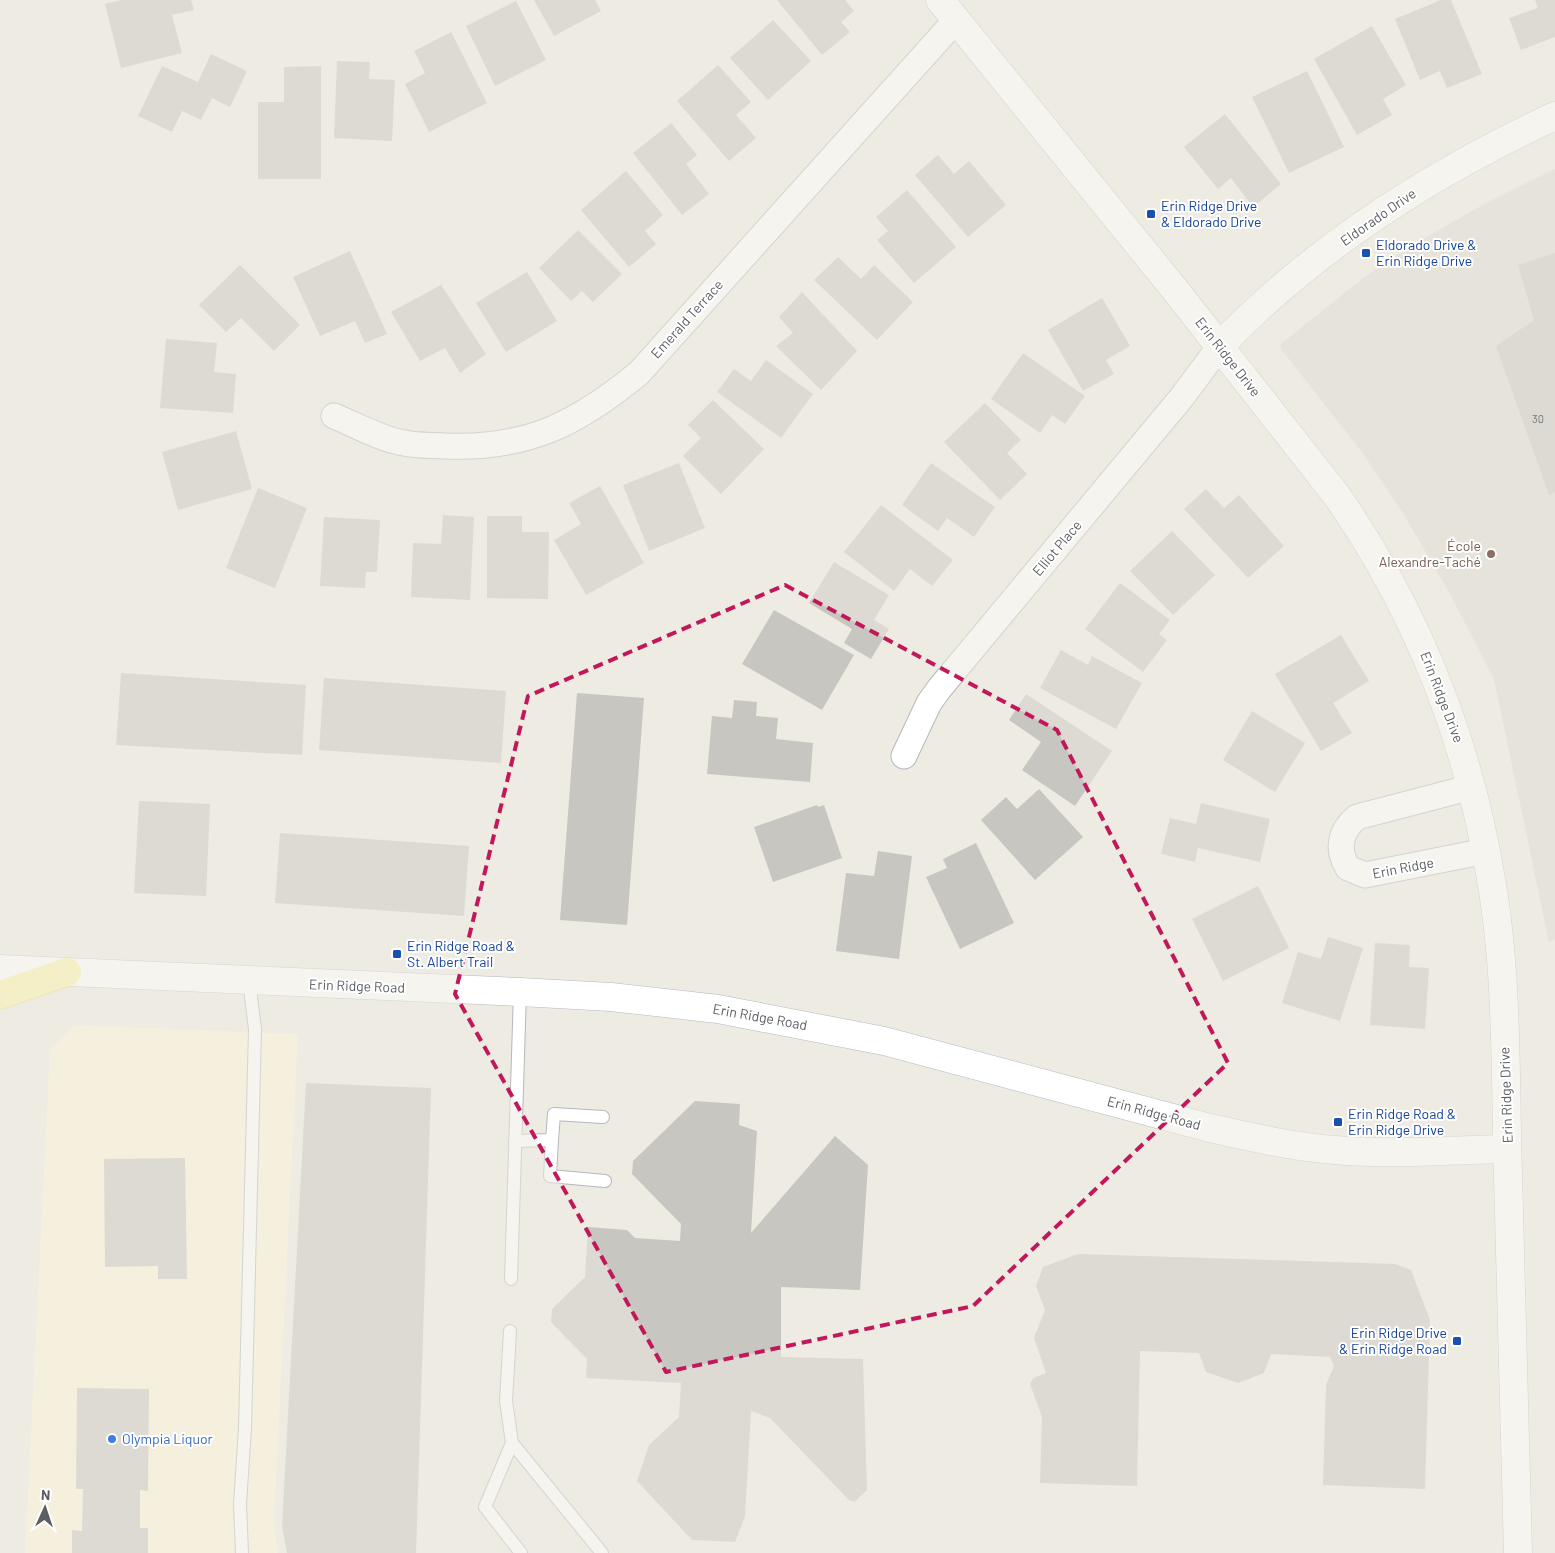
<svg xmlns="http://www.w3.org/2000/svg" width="1555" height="1553" font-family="Barlow,sans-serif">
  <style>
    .commercial { fill: #fdf6d7 }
    .education { fill: #dddad0 }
    .building { fill: #c8c6c0 }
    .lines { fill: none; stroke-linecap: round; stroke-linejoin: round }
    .lane-casing { stroke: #b5b8bd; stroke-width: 14 }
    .street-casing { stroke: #b5b8bd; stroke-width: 27 }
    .secondary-casing { stroke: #b6b9bf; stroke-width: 29 }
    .primary-casing { stroke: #efcd5a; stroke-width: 29 }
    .lane { stroke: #fff; stroke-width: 12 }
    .street { stroke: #fff; stroke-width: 25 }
    .secondary { stroke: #fff; stroke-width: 28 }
    .primary { stroke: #fef4a7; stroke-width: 28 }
    .marked { fill: none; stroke: #c2185b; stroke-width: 4; stroke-dasharray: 10 6; stroke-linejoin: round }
    .transit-dot { fill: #1a4fb4; stroke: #fff; stroke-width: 2 }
    .education-dot { fill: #8d6e63; stroke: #fff; stroke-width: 2 }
    .shop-dot { fill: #3f7fe0; stroke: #fff; stroke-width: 2 }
    .labels { text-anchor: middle; stroke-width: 4; stroke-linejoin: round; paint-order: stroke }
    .number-label { font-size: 11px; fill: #76787a }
    .transit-label { font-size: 14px; fill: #164399; stroke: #fff; text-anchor: start }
    .street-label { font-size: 14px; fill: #5b5e63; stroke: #fff }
    .education-label { font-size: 14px; fill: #785e54; stroke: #fff; text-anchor: end }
    .shop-label { font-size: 14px; fill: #366cbe; stroke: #fff; text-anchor: start }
  </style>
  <rect width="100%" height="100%" fill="#edebe2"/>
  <path class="commercial" d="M75 1025 298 1034 274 1522 278 1553H25L50 1050Z"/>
  <path class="education" d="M1555 169V940L1549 942 1494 679 1450 594 1403 513 1361 451 1281 349V344L1363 278 1419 241 1492 200Z"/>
  <g class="building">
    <path d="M121 0H191L194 10 172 15 182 53 121 68 105 4Z"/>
    <path d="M534 0H595L601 11 554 36Z"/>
    <path d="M777 0H845L854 11 841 22 850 32 822 55Z"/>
    <path d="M1441 0H1451L1482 74 1447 88 1440 71 1420 80 1395 19Z"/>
    <path d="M1535 0H1555V37L1521 50 1509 18 1538 8Z"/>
    <path d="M516 1 546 60 495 86 466 26Z"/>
    <path d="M773 20 811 61 768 100 730 58Z"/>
    <path d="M1372 26 1406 85 1383 99 1392 115 1357 135 1314 59Z"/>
    <path d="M451 32 487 103 429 132 405 84 425 73 414 51Z"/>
    <path d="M211 54 247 71 230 107 212 98 201 120 182 111 172 132 138 116 162 66 198 82Z"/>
    <path d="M337 61 370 62 369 79 395 80 392 141 334 138Z"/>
    <path d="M718 65 751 102 736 115 756 138 729 161 677 101Z"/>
    <path d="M321 66V179H258V102H284V67Z"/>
    <path d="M1307 71 1344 147 1289 173 1252 97Z"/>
    <path d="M1225 114 1281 184 1253 207 1231 178 1218 189 1184 147Z"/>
    <path d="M671 123 697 155 686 164 709 194 682 215 633 153Z"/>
    <path d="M938 155 954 174 969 161 1006 205 968 237 915 175Z"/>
    <path d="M626 171 663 215 645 231 656 244 629 267 581 210Z"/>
    <path d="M907 190 956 247 914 283 877 240 888 231 876 217Z"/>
    <path d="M578 230 622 274 593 302 582 291 571 301 539 268Z"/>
    <path d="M350 251 387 334 365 343 355 321 320 336 293 277Z"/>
    <path d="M1555 253V492L1549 495 1496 346 1534 320 1518 265Z"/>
    <path d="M838 257 861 279 874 265 913 302 877 340 814 280Z"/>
    <path d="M240 265 300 325 274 351 241 318 226 332 199 305Z"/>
    <path d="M527 272 557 321 506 352 476 303Z"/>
    <path d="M441 285 486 354 460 373 445 348 420 361 391 312Z"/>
    <path d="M802 292 857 351 821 390 776 346 793 333 779 317Z"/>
    <path d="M1102 298 1130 346 1106 360 1114 374 1083 391 1048 330Z"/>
    <path d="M166 339 217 343 214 372 236 374 233 413 160 408Z"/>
    <path d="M1023 353 1085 396 1065 424 1052 415 1040 433 991 399Z"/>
    <path d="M766 360 813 394 781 438 717 392 734 369 751 381Z"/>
    <path d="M713 400 764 449 721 494 683 456 701 438 688 425Z"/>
    <path d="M985 403 1021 440 1007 453 1027 474 1000 500 944 442Z"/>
    <path d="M236 431 252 489 178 510 162 452Z"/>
    <path d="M679 463 705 528 649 551 623 485Z"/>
    <path d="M931 463 995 507 974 537 947 518 938 531 902 505Z"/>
    <path d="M600 486 644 563 586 595 554 540 581 524 569 503Z"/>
    <path d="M258 488 307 508 275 588 226 568Z"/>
    <path d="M1206 489 1224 508 1239 495 1284 546 1248 578 1184 509Z"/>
    <path d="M881 505 953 560 932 586 910 569 894 591 844 552Z"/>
    <path d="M443 515 474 517 470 600 411 597 413 543 441 544Z"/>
    <path d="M487 516H522V532H549L548 599 487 598Z"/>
    <path d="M324 517 380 520 377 572H366L365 588 320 586Z"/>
    <path d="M1172 531 1215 575 1173 615 1130 571Z"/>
    <path d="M834 562 889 595 874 620 889 629 871 659 844 643 852 629 809 603Z"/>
    <path d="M1120 583 1170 620 1159 634 1167 640 1143 672 1085 629Z"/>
    <path d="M774 610 854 655 822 710 742 664Z"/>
    <path d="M1341 635 1369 681 1333 703 1352 733 1321 751 1275 674Z"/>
    <path d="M1061 650 1088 665 1092 656 1142 683 1116 729 1040 688Z"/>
    <path d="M121 673 306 685 302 755 116 745Z"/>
    <path d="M324 678 506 691 501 763 319 750Z"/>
    <path d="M577 693 644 698 627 925 560 920Z"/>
    <path d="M1026 694 1112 751 1075 806 1022 770 1041 742 1009 720Z"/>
    <path d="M734 700 757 702 756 716 778 718 776 739 813 743 810 782 707 774 712 716 732 718Z"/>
    <path d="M1252 711 1305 743 1275 792 1223 760Z"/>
    <path d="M1039 789 1083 837 1035 880 981 820 1006 797 1017 809Z"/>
    <path d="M139 801 210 804 206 896 134 893Z"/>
    <path d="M1201 803 1270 819 1260 862 1198 848 1195 862 1161 854 1170 818 1196 824Z"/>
    <path d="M817 805 818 807 824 805 842 858 773 882 754 827Z"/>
    <path d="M280 833 469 846 464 916 275 903Z"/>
    <path d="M976 843 1014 923 960 949 926 877 947 868 943 859Z"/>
    <path d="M878 851 912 856 899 959 836 951 846 873 874 876Z"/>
    <path d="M1258 886 1289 948 1223 981 1192 919Z"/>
    <path d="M1328 937 1363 948 1340 1021 1282 1003 1298 952 1321 959Z"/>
    <path d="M1375 943 1410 945 1409 967 1429 968 1425 1029 1370 1025Z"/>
    <path d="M306 1083 431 1088 416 1553H287L282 1526Z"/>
    <path d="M695 1101 740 1104 739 1125 757 1131 751 1233 835 1136 868 1165 860 1290 781 1287V1357L863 1359 867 1490 854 1502 849 1500 770 1418 751 1411 745 1516 735 1542 692 1540 637 1481 649 1445 679 1417 681 1383 586 1378 587 1359 551 1322 552 1309 585 1277 588 1227 627 1230 635 1238 680 1241 681 1224 632 1174 633 1161Z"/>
    <path d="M185 1158 187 1279H158V1266L105 1267 104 1159Z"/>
    <path d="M1078 1254 1395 1264 1411 1270 1430 1320 1425 1489 1323 1485 1326 1385 1334 1366 1330 1357 1271 1354 1264 1373 1238 1383 1206 1372 1199 1353 1140 1351 1137 1486 1040 1483 1042 1417 1030 1384 1033 1378 1046 1373 1034 1338 1045 1310 1036 1286 1043 1267Z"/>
    <path d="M77 1388 149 1389 148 1491 140 1490V1528H148V1553H72V1530L82 1531 83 1489H76Z"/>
  </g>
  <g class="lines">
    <defs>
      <g id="lane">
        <path d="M552 1140 550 1176 605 1181"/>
        <path d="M515 1141 552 1140 554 1114 603 1117"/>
        <path d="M511 1279 520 992"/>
        <path d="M510 1331 506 1401 512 1443 485 1507 521 1553"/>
        <path d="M512 1443 602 1553"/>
        <path d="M242 1553 240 1504 245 1428 255 1029 249 981"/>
      </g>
      <g id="street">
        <path d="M334 416C356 425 380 439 404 443 418 446 432 445 446 446 528 449 577 424 639 373L956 20"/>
        <path d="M904 756 929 703 939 689 1182 397 1220 346"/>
        <path d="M1472 787 1357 817C1340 831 1336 849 1348 868L1365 875 1486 851"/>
      </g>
      <g id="secondary">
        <path d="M940 0 1176 291 1337 496C1417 611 1468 741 1491 879 1508 976 1505 1077 1508 1175 1511 1301 1515 1427 1518 1553"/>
        <path d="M1220 346C1314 248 1432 173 1555 116"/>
        <path d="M0 969 520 992 611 997 718 1009 884 1041 1210 1128C1251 1137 1293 1147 1335 1150 1392 1155 1450 1150 1507 1149"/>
      </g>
      <path id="primary" d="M0 995 67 972"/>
    </defs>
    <use href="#lane" class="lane-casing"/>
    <use href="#street" class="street-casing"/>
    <use href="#secondary" class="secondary-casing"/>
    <use href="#primary" class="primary-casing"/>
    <use href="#lane" class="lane"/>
    <use href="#street" class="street"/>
    <use href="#secondary" class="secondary"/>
    <use href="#primary" class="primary"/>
  </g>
  <path d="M0 0H1555V1553H0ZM785 585 1057 730 1228 1063 973 1306 666 1372 455 994 528 696Z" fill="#edebe2" fill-opacity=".55" fill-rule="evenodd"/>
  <path class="marked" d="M785 585 1057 730 1228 1063 973 1306 666 1372 455 994 528 696Z"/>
  <g class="transit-dot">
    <rect x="1146" y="209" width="10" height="10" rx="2.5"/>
    <rect x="1361" y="248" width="10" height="10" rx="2.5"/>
    <rect x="392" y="949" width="10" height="10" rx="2.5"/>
    <rect x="1333" y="1117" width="10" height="10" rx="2.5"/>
    <rect x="1452" y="1336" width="10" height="10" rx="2.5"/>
  </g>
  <circle class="education-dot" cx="1491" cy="554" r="5"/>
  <circle class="shop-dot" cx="112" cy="1439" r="5"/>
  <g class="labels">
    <g class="number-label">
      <text x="1538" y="423">30</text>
    </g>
    <g class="transit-label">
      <text x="1161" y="211">Erin Ridge Drive<tspan x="1161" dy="16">&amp; Eldorado Drive</tspan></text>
      <text x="1376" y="250">Eldorado Drive &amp;<tspan x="1376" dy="16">Erin Ridge Drive</tspan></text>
      <text x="407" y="951">Erin Ridge Road &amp;<tspan x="407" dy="16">St. Albert Trail</tspan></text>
      <text x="1348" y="1119">Erin Ridge Road &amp;<tspan x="1348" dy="16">Erin Ridge Drive</tspan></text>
      <text x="1447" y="1338" text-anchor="end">Erin Ridge Drive<tspan x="1447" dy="16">&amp; Erin Ridge Road</tspan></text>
    </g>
    <g class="street-label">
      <text transform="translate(1378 217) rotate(-35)" y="5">Eldorado Drive</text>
      <text transform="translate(687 319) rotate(-48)" y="5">Emerald Terrace</text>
      <text transform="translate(1228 357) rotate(52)" y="5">Erin Ridge Drive</text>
      <text transform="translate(1057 548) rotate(-50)" y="5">Elliot Place</text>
      <text transform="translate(1442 697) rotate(69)" y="5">Erin Ridge Drive</text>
      <text transform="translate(1403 868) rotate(-11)" y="5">Erin Ridge</text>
      <text transform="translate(357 986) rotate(2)" y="5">Erin Ridge Road</text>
      <text transform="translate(760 1017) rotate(10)" y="5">Erin Ridge Road</text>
      <text transform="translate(1506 1095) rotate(-92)" y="5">Erin Ridge Drive</text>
      <text transform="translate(1154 1113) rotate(15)" y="5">Erin Ridge Road</text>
    </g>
    <g class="education-label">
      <text x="1481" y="551">École<tspan x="1481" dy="16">Alexandre-Taché</tspan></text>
    </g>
    <g class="shop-label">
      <text x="122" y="1444">Olympia Liquor</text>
    </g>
  </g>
  <g transform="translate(45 1508) rotate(3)" stroke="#ffffff" stroke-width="4" paint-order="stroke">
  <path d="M0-4L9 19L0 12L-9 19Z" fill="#5b5e63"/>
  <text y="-8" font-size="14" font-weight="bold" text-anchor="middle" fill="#5b5e63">N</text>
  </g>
</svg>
